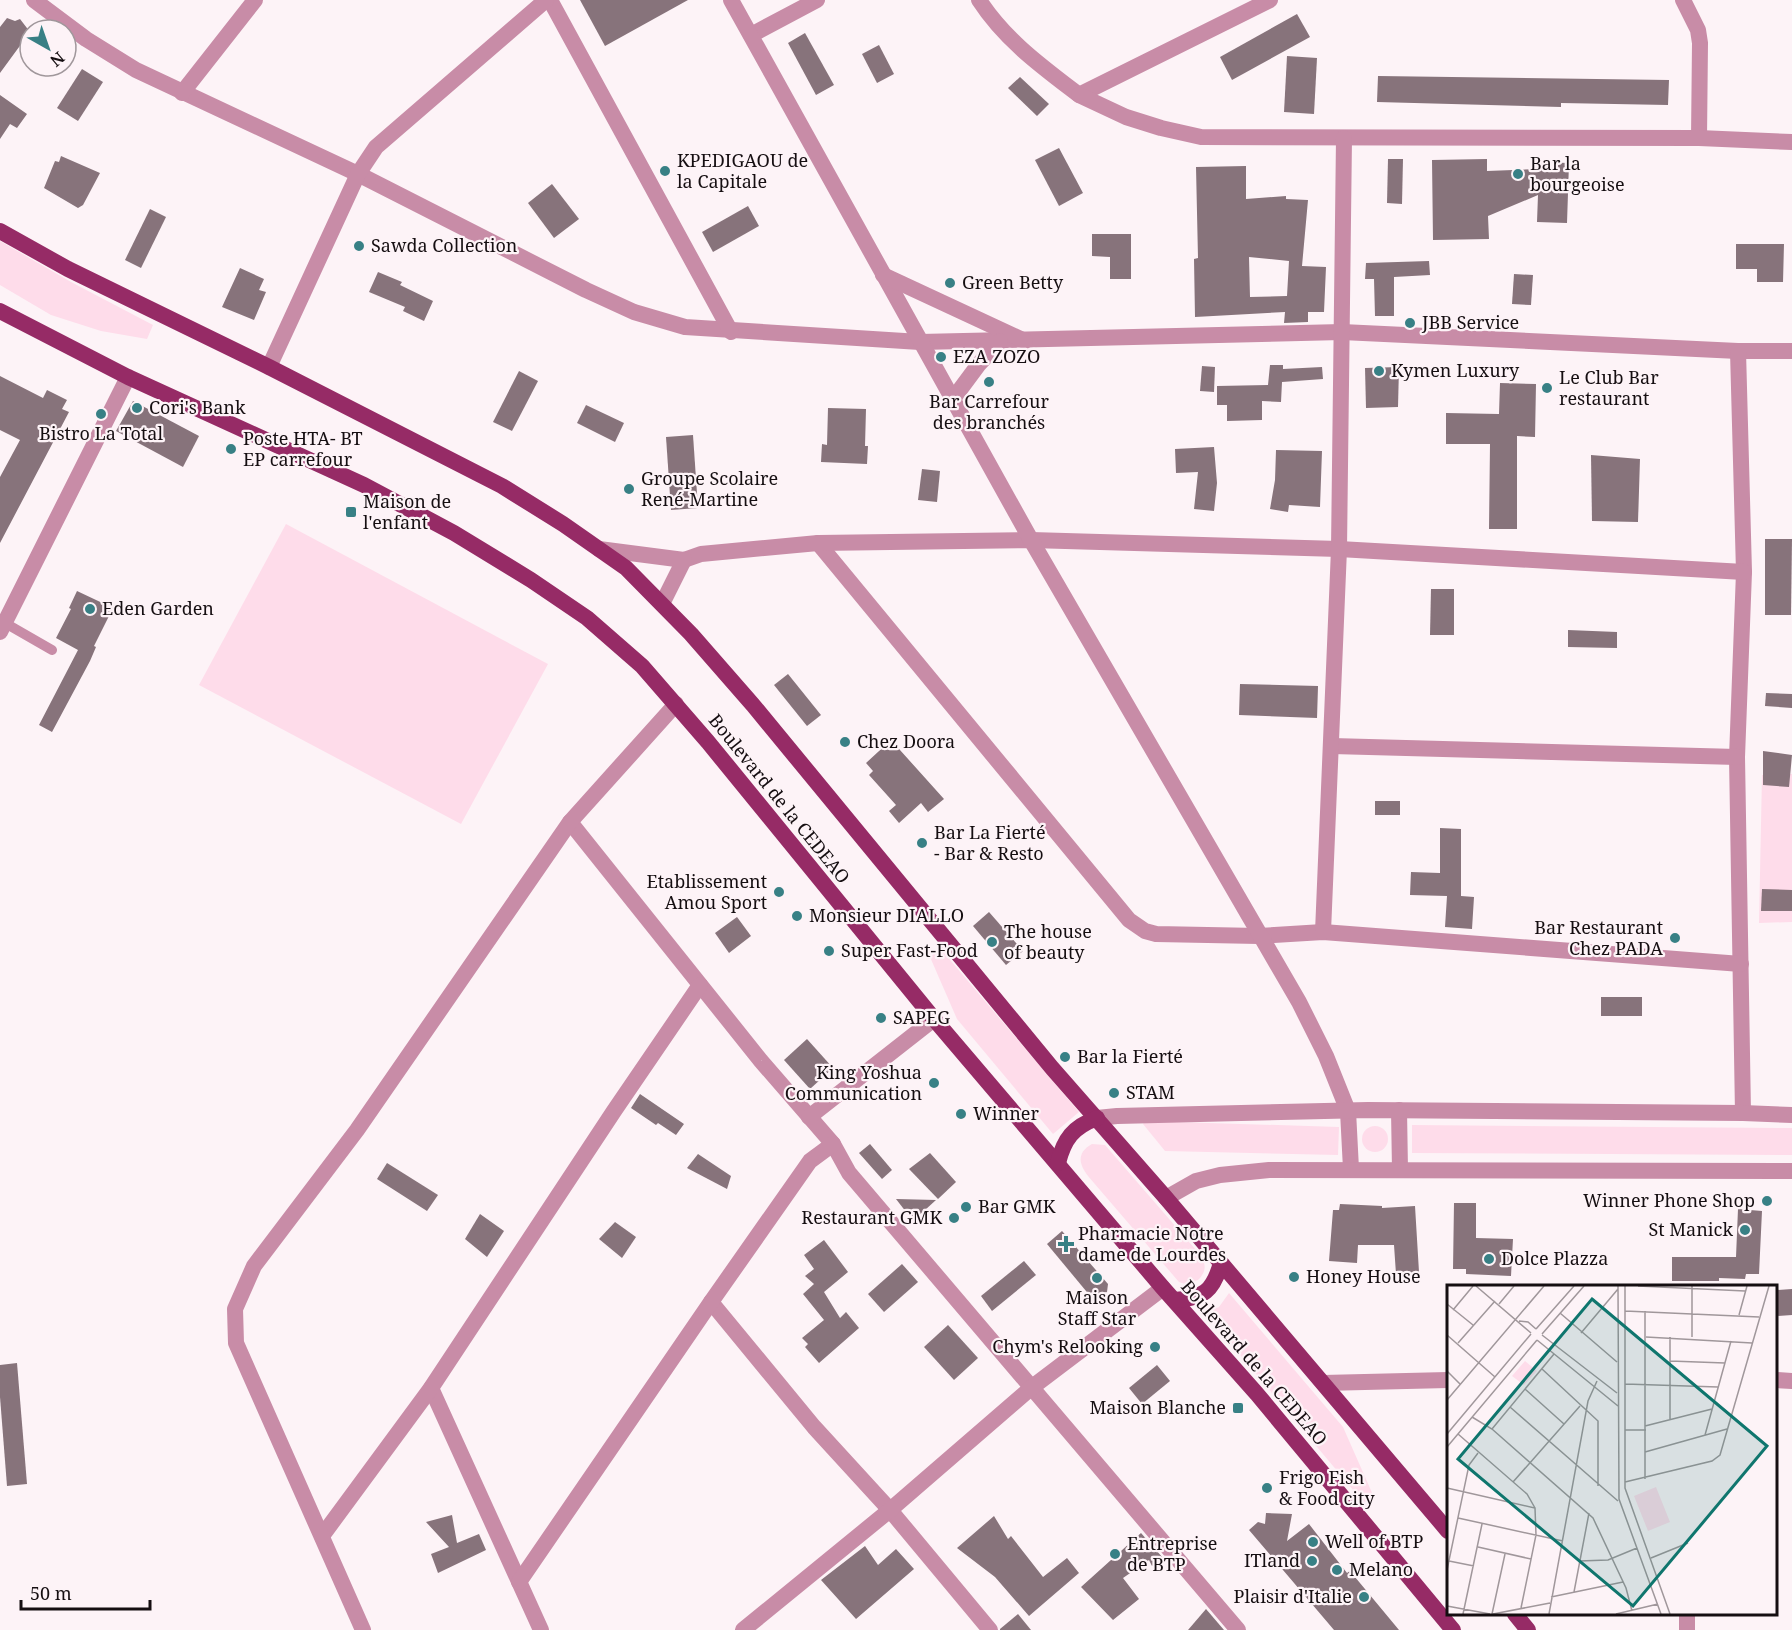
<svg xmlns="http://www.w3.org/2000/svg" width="1792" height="1630" font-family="'Noto Serif',serif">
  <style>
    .green { fill: #fedcea }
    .building { fill: #87737b; fill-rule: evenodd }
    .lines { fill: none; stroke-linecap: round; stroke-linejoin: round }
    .service { stroke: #c88ca7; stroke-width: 10 }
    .minor { stroke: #c88ca7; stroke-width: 16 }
    .tertiary { stroke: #c88ca7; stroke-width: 16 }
    .primary { stroke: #962b66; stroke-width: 16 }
    .poi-dot { fill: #388085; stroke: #fdf3f7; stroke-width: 2 }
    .labels { text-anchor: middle; stroke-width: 4.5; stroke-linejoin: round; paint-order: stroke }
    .poi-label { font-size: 18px; fill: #150e11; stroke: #fdf3f7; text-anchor: start }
    .street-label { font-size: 18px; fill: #150e11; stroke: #fdf3f7 }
    .inset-road { fill: none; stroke: #a0979b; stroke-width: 1.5 }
    .view { fill: #0f766e; fill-opacity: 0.15; stroke: #0f766e; stroke-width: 3 }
    .inset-edge { fill: none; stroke: #150e11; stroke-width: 3 }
  </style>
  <rect width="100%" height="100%" fill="#fdf3f7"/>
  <g class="green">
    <path d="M0 241 71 282 153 325 147 339 101 331 51 315 0 285Z"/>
    <path d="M286 524 548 664 461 824 199 685Z"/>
    <path d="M1792 774V922L1759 923 1762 775Z"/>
    <path d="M940 948 1079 1112 1053 1134 957 1019 930 957Z"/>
    <path d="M1145 1121 1339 1127 1338 1155 1165 1151 1143 1124Z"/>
    <path d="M1412 1125 1792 1128V1155L1412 1153Z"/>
    <circle cx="1375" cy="1139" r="13"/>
    <path d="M1092 1144 1105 1145 1202 1257C1206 1266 1206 1272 1198 1280L1185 1284 1179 1282 1088 1176C1079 1164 1076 1153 1092 1144Z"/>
    <path d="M1229 1293 1343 1427 1373 1495 1364 1503 1205 1313 1219 1307Z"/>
  </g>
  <g class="building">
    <path d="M580 0H688L605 46Z"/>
    <path d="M1297 14 1310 37 1232 80 1220 57Z"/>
    <path d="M7 18 15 21 20 19 30 32 0 73V27Z"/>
    <path d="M805 33 834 85 816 95 788 43Z"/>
    <path d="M879 45 894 74 877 83 862 54Z"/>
    <path d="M1287 56 1317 58 1314 114 1284 112Z"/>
    <path d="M82 69 103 82 78 121 57 108Z"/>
    <path d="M1378 76 1669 80 1668 105 1561 103V107L1377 102Z"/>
    <path d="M1020 77 1049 104 1037 116 1008 88Z"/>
    <path d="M0 95 27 114 17 128 10 124 0 139Z"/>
    <path d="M1059 148 1083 193 1059 206 1035 160Z"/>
    <path d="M61 156 100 173 83 205 78 208 44 188 55 161 59 162Z"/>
    <path d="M1388 159H1403L1402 204 1387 203Z"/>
    <path d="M1487 159V171L1539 169V162L1569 163 1567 223 1537 222 1538 195 1488 216 1489 239 1433 240 1432 160Z"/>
    <path d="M1246 166V199L1286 196V199L1308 200 1302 266 1326 267 1324 312H1308V322L1284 323 1285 312 1195 317 1194 259 1198 258 1196 167ZM1249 257 1289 261 1287 296 1250 297Z"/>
    <path d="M552 184 579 219 554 238 528 203Z"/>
    <path d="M748 206 759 226 713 252 702 232Z"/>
    <path d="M150 209 166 217 141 268 125 260Z"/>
    <path d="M1092 234H1131V279H1110V257L1092 256Z"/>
    <path d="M1736 244H1784L1783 282H1757V269H1736Z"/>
    <path d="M1429 261 1430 275 1394 277V316H1375L1374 279H1365L1366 263Z"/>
    <path d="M240 268 264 279 259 290 266 292 254 320 222 307Z"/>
    <path d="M378 272 402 282 400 285 433 301 424 321 403 311 405 307 369 292Z"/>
    <path d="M1514 274 1533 275 1531 305 1512 304Z"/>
    <path d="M1270 365H1283V369L1322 367 1323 379 1282 382 1281 402 1262 401V420L1227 421V405H1217V386L1268 385Z"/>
    <path d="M1202 366 1215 367 1214 392 1200 391Z"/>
    <path d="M1399 367 1398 407 1366 408 1365 368Z"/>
    <path d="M519 371 538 381 512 431 493 422Z"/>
    <path d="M0 376 43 398 47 390 67 400 62 409 69 412 0 543V477L20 440 0 430Z"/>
    <path d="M1500 383 1536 384 1535 437 1517 436V529H1489L1490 444H1446V413L1499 414Z"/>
    <path d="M133 401 199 436 183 467 116 431Z"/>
    <path d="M586 405 624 423 615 442 577 423Z"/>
    <path d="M828 408 866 409 865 446H868L867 464 821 462 822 444 827 445Z"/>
    <path d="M693 435 698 508 671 510 666 437Z"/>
    <path d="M1214 447 1217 483 1214 511 1194 509 1198 472 1176 473 1175 449Z"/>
    <path d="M1276 450 1322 451 1320 507 1289 505 1288 512 1270 509 1275 480Z"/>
    <path d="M1591 455 1640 459 1638 522 1592 521Z"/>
    <path d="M922 469 940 471 937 502 918 500Z"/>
    <path d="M1765 539H1792L1791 615H1765Z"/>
    <path d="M1431 589H1454V635H1430Z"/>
    <path d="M77 591 113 608 94 646 96 647 90 661 52 732 39 725 78 650 56 638 71 609 69 608Z"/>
    <path d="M1568 630 1617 632V648L1568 647Z"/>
    <path d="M788 674 821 715 807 726 774 685Z"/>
    <path d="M1240 684 1318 686 1317 718 1239 715Z"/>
    <path d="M1766 693 1792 694V708L1765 706Z"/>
    <path d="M891 740 944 799 928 812 921 803 899 823 889 811 896 805 869 775 873 771 866 763Z"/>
    <path d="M1763 751 1792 755 1789 787 1763 785Z"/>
    <rect x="1375" y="801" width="25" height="14"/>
    <path d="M1440 828 1461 829V896L1474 897 1472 929 1445 927 1447 896 1410 895 1411 872 1440 873Z"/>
    <path d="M1762 889 1792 890V911H1761Z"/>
    <path d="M989 912 1023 951 1006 965 973 926Z"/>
    <path d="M737 917 751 936 729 953 715 933Z"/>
    <rect x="1601" y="997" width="41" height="19"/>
    <path d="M807 1039 833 1068 810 1089 784 1060Z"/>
    <path d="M640 1094 684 1124 676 1135 658 1123 656 1125 631 1108Z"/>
    <path d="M870 1144 892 1170 882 1179 859 1153Z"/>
    <path d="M930 1153 956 1182 938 1199 909 1169Z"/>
    <path d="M698 1154 731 1176 727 1189 687 1168Z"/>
    <path d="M387 1163 438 1195 427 1211 377 1179Z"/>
    <path d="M896 1199 936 1200 913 1221Z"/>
    <path d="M1454 1203H1476V1238L1513 1239 1511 1276 1466 1274V1269H1453Z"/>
    <path d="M1340 1204 1382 1206V1208L1415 1206 1419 1272 1396 1274 1394 1245H1358L1357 1263 1329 1261 1333 1210H1339Z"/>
    <path d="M1738 1209 1762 1211 1759 1274H1746L1745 1279 1719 1278V1281H1672V1257H1736Z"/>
    <path d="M480 1214 504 1231 487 1257 465 1239Z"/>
    <path d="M615 1222 636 1237 622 1258 599 1239Z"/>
    <path d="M1062 1231 1108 1284 1107 1292 1091 1297 1047 1244Z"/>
    <path d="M824 1240 848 1272 824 1292 840 1318 846 1312 859 1328 819 1363 805 1347 808 1344 802 1338 824 1320 803 1294 814 1284 805 1276 814 1269 804 1255Z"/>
    <path d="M1024 1261 1036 1275 992 1311 981 1296Z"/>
    <path d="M902 1264 918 1282 884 1312 868 1294Z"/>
    <path d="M1792 1289V1315L1776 1316V1290Z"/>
    <path d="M948 1325 978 1358 954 1380 924 1347Z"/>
    <path d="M17 1363 27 1484 7 1486 0 1397V1365Z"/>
    <path d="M1157 1365 1170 1381 1142 1404 1129 1388Z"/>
    <path d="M1266 1513 1292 1514 1287 1541 1309 1524 1347 1573 1350 1571 1399 1630H1334L1249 1530 1258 1522 1265 1524Z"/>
    <path d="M452 1515 457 1543 479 1534 486 1550 438 1573 431 1554 449 1547 426 1522Z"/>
    <path d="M994 1516 1008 1539 1011 1536 1043 1577 1067 1558 1079 1573 1029 1616 995 1577 957 1548Z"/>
    <path d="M1141 1533 1163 1558 1152 1566 1149 1560 1123 1578 1139 1599 1113 1620 1081 1587Z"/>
    <path d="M865 1546 878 1565 896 1549 914 1569 856 1619 821 1580Z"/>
    <path d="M1206 1609 1224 1630H1188Z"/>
    <path d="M1018 1614 1031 1630H1000V1629Z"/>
  </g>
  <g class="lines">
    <path class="service" d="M5 623 52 650"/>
    <g class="minor">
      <path d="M34 0 86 39 136 70 358 174 586 290 634 312 685 327 920 342 1342 332 1738 351H1792"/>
      <path d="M550 0 731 332"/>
      <path d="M979 0C1005 40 1041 66 1079 95L1270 0"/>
      <path d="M1683 0 1698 30 1700 43 1699 138"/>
      <path d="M751 35 817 0"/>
      <path d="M182 93 255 0"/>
      <path d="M1079 95 1126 117 1161 128 1201 137 1699 138 1792 142"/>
      <path d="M1738 351 1744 572 1737 757 1743 1113"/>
      <path d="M269 367 358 174 376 147 546 0"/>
      <path d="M818 543 1129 920 1145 931 1156 934 1259 936 1323 932 1741 964"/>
      <path d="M599 549 684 560 701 554 818 543 1031 540 1339 549 1744 572"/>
      <path d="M662 604 684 560"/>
      <path d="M0 632 128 377"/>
      <path d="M1332 746 1737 757"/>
      <path d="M570 822 761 1061 833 1144 849 1173 1238 1630"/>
      <path d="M1323 932 1339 549 1344 138"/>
      <path d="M809 1117 934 1019"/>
      <path d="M711 1302 814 1427 890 1510 990 1630"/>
      <path d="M1776 1380 1792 1381"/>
      <path d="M1323 1383 1448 1380"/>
      <path d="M431 1388 541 1630"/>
      <path d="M322 1536 431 1388 614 1111 700 985"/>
      <path d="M519 1582 711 1302 810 1161 833 1144"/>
      <path d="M1687 1614V1630"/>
      <path d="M363 1630 236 1343 235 1309 254 1266 357 1130 570 822 676 704"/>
      <path d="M743 1630 890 1510 1031 1388 1163 1288"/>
    </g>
    <g class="tertiary">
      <path d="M731 0 1031 540 1299 1002 1326 1056 1348 1111 1351 1169"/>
      <path d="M883 275 1025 341"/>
      <path d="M953 399 979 364 1000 341"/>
      <path d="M1399 1110 1400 1170"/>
      <path d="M1097 1118 1117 1116 1368 1110 1743 1113 1792 1115"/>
      <path d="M1166 1198 1196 1181 1220 1175 1269 1170 1792 1171"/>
    </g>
    <g class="primary">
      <path d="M0 231 68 269 269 367 502 486 563 524 626 568 691 634 753 705 1052 1068 1166 1198 1448 1531"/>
      <path d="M0 311 128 377 364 485 454 533 531 580 587 618 642 666 708 742 934 1019 1163 1288 1257 1394 1453 1630"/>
      <path d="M1058 1163C1064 1139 1073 1127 1097 1118"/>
      <path d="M1175 1300C1204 1298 1213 1291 1221 1263"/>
      <path d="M1515 1614 1528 1630"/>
    </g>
  </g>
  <g class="poi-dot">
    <circle cx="665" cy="171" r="6"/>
    <circle cx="1518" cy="174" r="6"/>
    <circle cx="359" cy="246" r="6"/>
    <circle cx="950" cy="283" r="6"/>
    <circle cx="1410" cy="323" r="6"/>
    <circle cx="941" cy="357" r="6"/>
    <circle cx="1379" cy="371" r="6"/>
    <circle cx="989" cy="382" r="6"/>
    <circle cx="1547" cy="388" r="6"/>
    <circle cx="137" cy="408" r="6"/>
    <circle cx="101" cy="414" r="6"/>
    <circle cx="231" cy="449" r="6"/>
    <circle cx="629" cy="489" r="6"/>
    <rect x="345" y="506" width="12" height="12" rx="3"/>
    <circle cx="90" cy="609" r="6"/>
    <circle cx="845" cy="742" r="6"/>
    <circle cx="922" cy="843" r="6"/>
    <circle cx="779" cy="892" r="6"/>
    <circle cx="797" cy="916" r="6"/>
    <circle cx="1675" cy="938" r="6"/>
    <circle cx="992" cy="942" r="6"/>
    <circle cx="829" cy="951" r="6"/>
    <circle cx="881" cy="1018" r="6"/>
    <circle cx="1065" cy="1057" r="6"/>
    <circle cx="934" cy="1083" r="6"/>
    <circle cx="1114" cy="1093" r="6"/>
    <circle cx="961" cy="1114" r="6"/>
    <circle cx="1767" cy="1201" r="6"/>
    <circle cx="966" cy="1207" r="6"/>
    <circle cx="954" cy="1218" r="6"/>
    <circle cx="1745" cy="1230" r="6"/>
    <path d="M1063 1235h6v6h6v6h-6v6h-6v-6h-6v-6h6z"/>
    <circle cx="1489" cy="1259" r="6"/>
    <circle cx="1294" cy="1277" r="6"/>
    <circle cx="1097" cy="1278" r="6"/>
    <circle cx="1155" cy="1347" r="6"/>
    <rect x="1232" y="1402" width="12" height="12" rx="3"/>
    <circle cx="1267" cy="1488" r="6"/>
    <circle cx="1313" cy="1542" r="6"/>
    <circle cx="1115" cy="1554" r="6"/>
    <circle cx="1312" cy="1561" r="6"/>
    <circle cx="1337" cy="1570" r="6"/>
    <circle cx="1364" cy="1597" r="6"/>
  </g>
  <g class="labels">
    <g class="poi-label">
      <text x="677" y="167">KPEDIGAOU de<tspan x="677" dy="21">la Capitale</tspan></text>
      <text x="1530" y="170">Bar la<tspan x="1530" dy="21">bourgeoise</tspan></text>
      <text x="371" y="252">Sawda Collection</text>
      <text x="962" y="289">Green Betty</text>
      <text x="1422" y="329">JBB Service</text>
      <text x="953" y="363">EZA ZOZO</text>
      <text x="1391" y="377">Kymen Luxury</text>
      <text x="1559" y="384">Le Club Bar<tspan x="1559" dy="21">restaurant</tspan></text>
      <text x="989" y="408" text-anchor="middle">Bar Carrefour<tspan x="989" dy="21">des branchés</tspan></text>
      <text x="149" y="414">Cori's Bank</text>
      <text x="101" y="440" text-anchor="middle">Bistro La Total</text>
      <text x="243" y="445">Poste HTA- BT<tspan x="243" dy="21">EP carrefour</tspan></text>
      <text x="641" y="485">Groupe Scolaire<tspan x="641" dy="21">René-Martine</tspan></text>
      <text x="363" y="508">Maison de<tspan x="363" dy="21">l'enfant</tspan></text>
      <text x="102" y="615">Eden Garden</text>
      <text x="857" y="748">Chez Doora</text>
      <text x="934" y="839">Bar La Fierté<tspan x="934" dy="21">- Bar &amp; Resto</tspan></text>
      <text x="767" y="888" text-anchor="end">Etablissement<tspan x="767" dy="21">Amou Sport</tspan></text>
      <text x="809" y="922">Monsieur DIALLO</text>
      <text x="1663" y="934" text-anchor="end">Bar Restaurant<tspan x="1663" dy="21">Chez PADA</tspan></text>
      <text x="1004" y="938">The house<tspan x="1004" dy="21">of beauty</tspan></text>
      <text x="841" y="957">Super Fast-Food</text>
      <text x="893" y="1024">SAPEG</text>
      <text x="1077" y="1063">Bar la Fierté</text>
      <text x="922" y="1079" text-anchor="end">King Yoshua<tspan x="922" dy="21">Communication</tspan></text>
      <text x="1126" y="1099">STAM</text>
      <text x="973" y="1120">Winner</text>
      <text x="1755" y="1207" text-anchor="end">Winner Phone Shop</text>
      <text x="978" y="1213">Bar GMK</text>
      <text x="942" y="1224" text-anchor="end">Restaurant GMK</text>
      <text x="1733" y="1236" text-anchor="end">St Manick</text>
      <text x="1078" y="1240">Pharmacie Notre<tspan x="1078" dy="21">dame de Lourdes</tspan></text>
      <text x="1501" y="1265">Dolce Plazza</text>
      <text x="1306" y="1283">Honey House</text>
      <text x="1097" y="1304" text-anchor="middle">Maison<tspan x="1097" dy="21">Staff Star</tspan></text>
      <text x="1143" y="1353" text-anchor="end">Chym's Relooking</text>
      <text x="1226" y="1414" text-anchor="end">Maison Blanche</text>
      <text x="1279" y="1484">Frigo Fish<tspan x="1279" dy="21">&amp; Food city</tspan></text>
      <text x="1325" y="1548">Well of BTP</text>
      <text x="1127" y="1550">Entreprise<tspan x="1127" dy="21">de BTP</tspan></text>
      <text x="1300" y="1567" text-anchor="end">ITland</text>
      <text x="1349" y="1576">Melano</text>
      <text x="1352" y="1603" text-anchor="end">Plaisir d'Italie</text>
    </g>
    <g class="street-label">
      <text transform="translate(779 799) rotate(51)" y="6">Boulevard de la CEDEAO</text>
      <text transform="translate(1254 1363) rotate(49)" y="6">Boulevard de la CEDEAO</text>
    </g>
  </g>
  <g transform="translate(1447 1285)">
    <rect width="330" height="330" fill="#fdf3f7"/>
    <path d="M78 76 90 86 77 100 65 91ZM209 202 223 237 201 246 187 211Z" fill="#fedcea"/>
    <path class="inset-road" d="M29 1 84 48M171 1 172 214 214 329M178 1V203L223 329M191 1 298 6M0 19 26 40M52 19 67 1M6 25 26 1M178 26 312 32M113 28 170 77M292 30 300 1M72 36 81 37 89 44M89 44 127 1M134 48 171 4M95 49 137 1M0 50 48 92M95 50 170 108M199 52 305 58M223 52V135M245 52V1M90 55 171 121M11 58 48 16M223 76 278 78M95 84 151 136V201M0 86 13 99M178 99 271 102M78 104 117 139M0 115 97 1M63 122 171 216M25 132 45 144 146 233 179 303 185 326M198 141 265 124M45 144 107 69M178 145H199M0 149 84 49M11 149 80 209 88 223M258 150 284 56M0 162 90 55M198 167 280 144M198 194V26M66 197 133 121M178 197 265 176 273 170 322 1M0 203 88 223 89 250 74 323M11 233 116 256M31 262 84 274M204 273 241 258M2 276 27 281M132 276 161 275 190 263M0 285 22 180 31 168M127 307 142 228M104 312 176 297M0 321 43 329M16 329 35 239M45 329 58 269M46 329 103 318M102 329 141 116 150 96M169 329 211 319"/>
    <path class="view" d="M145 14 320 161 186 321 11 174Z"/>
    <rect width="330" height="330" class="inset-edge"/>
  </g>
  <g transform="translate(48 48) rotate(140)"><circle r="28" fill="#fdf3f7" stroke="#a0979b" stroke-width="1.5"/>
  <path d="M0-4.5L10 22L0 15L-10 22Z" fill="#388085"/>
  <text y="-9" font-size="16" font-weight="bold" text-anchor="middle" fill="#150e11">N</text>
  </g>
  <path d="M21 1600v9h129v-9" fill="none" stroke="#150e11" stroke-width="3"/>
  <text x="30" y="1600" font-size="18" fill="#150e11" stroke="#fdf3f7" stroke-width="4.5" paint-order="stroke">50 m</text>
</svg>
